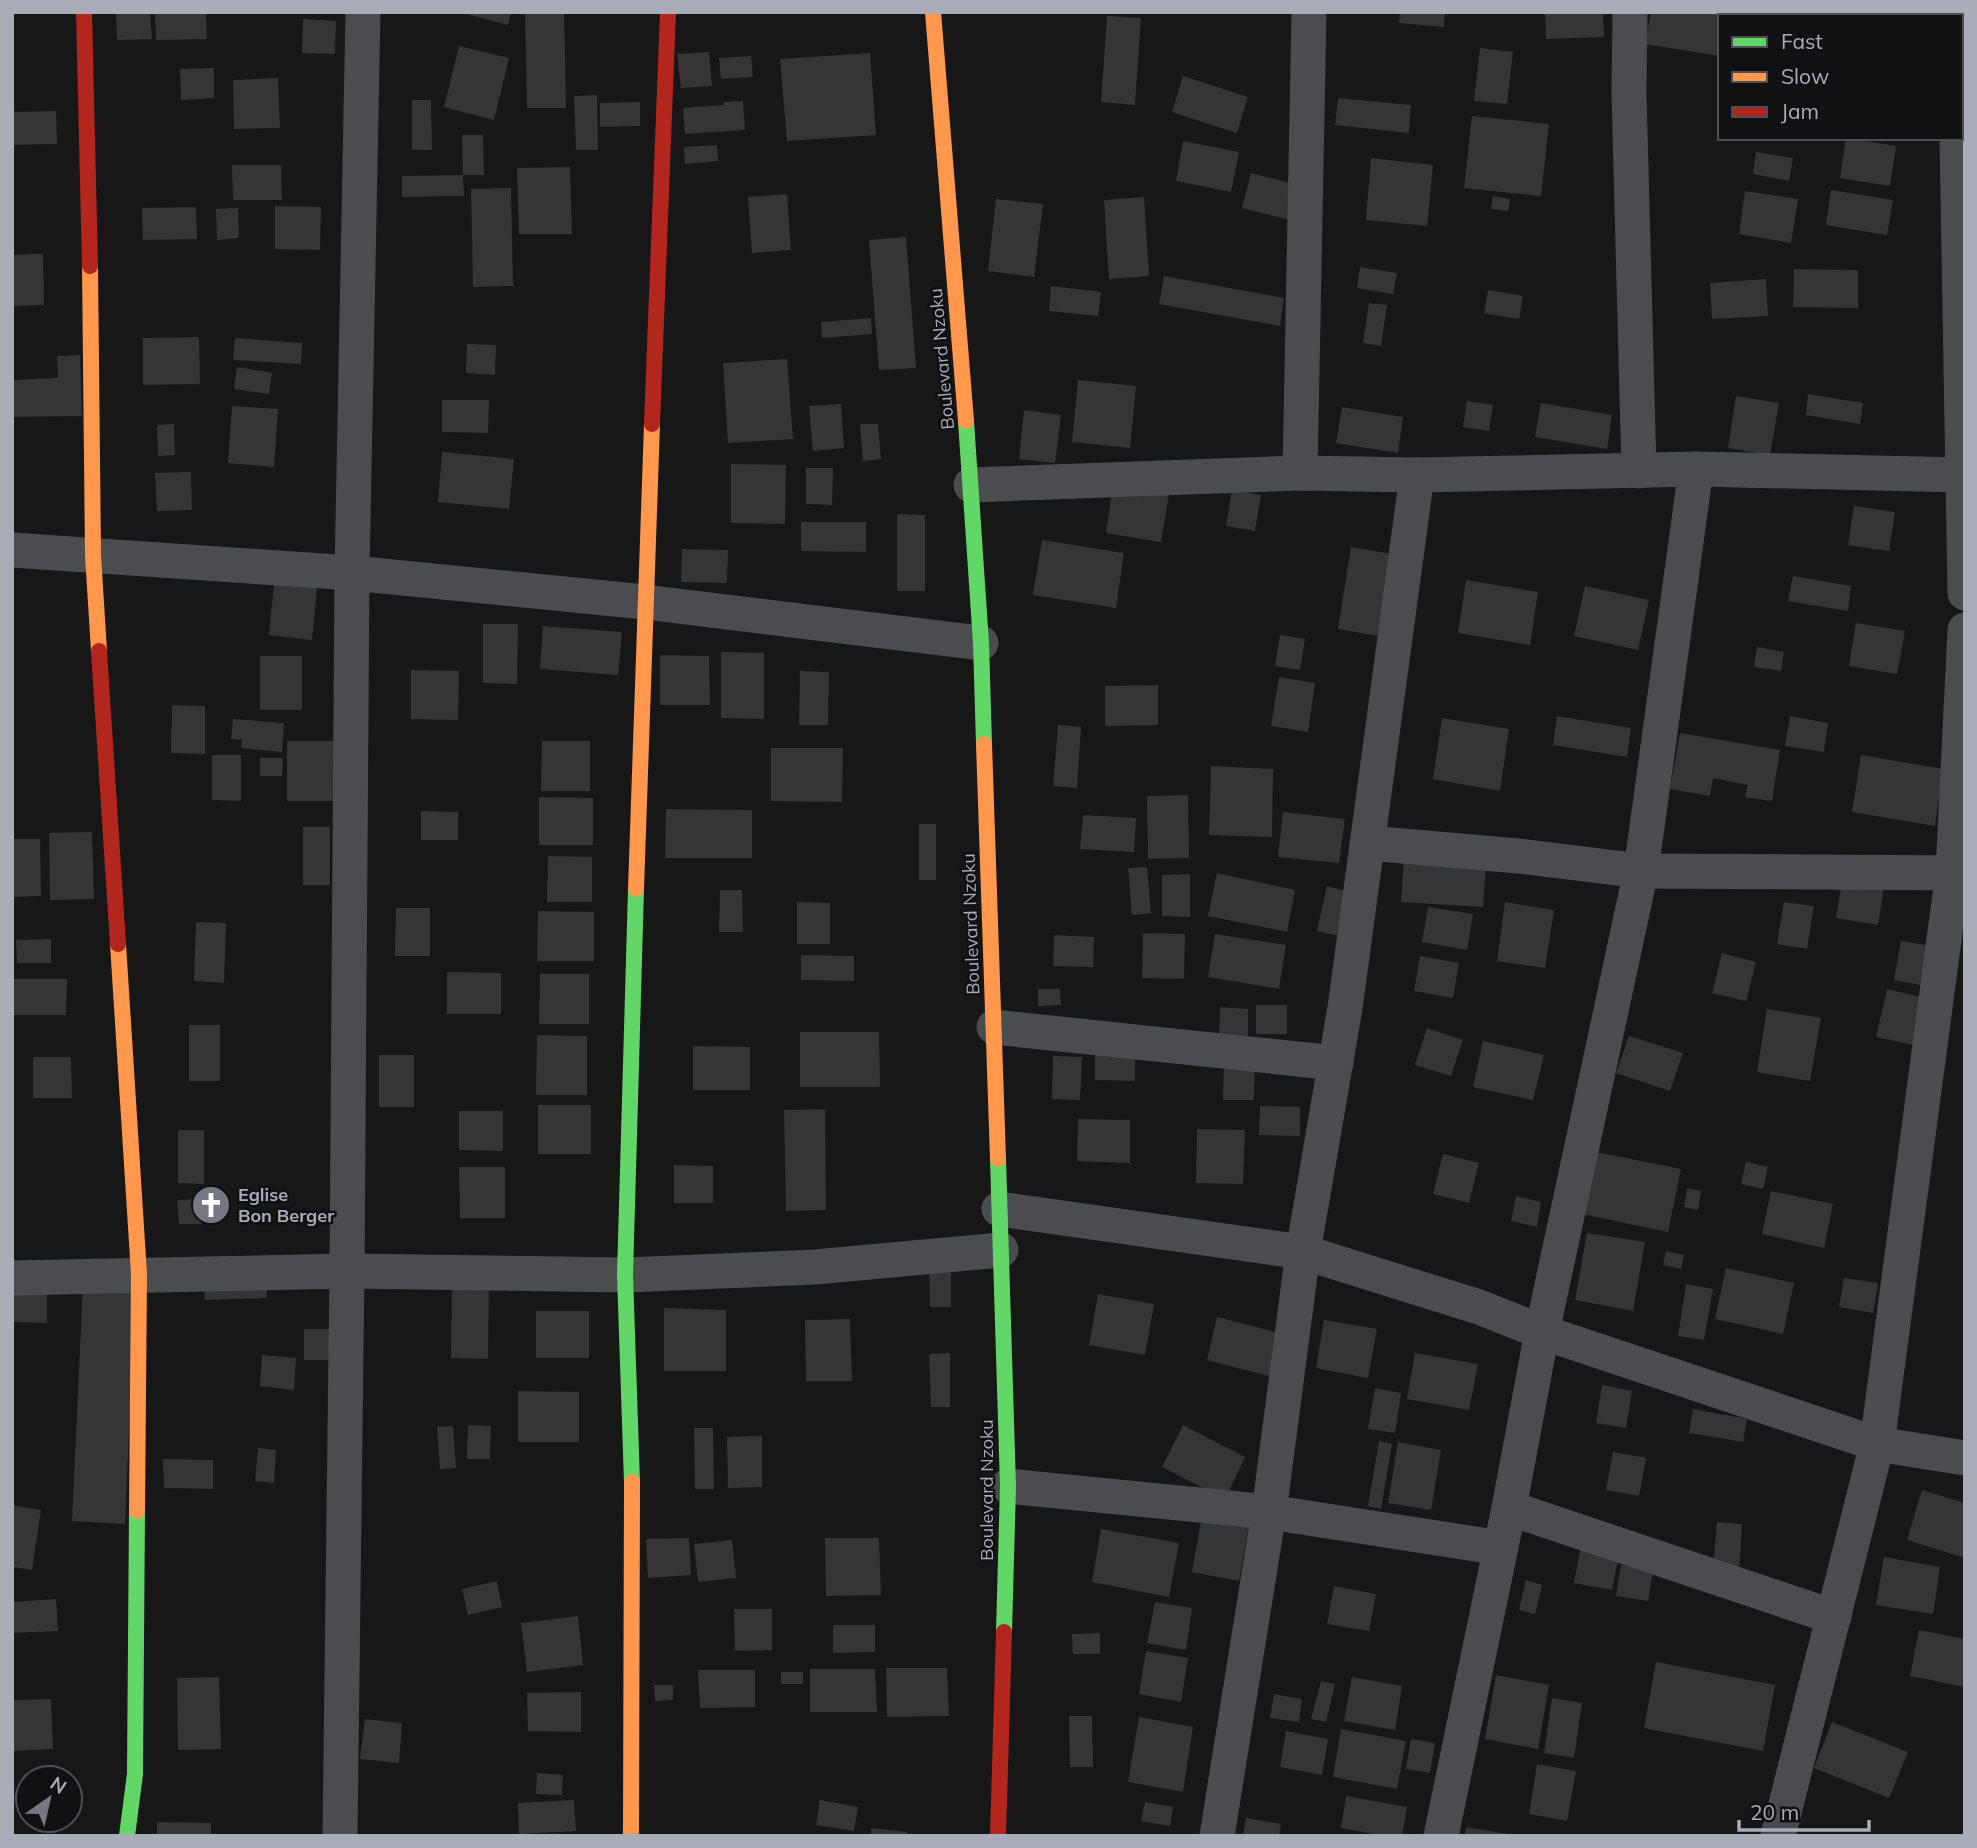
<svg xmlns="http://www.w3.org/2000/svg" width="1977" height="1848" font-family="Mulish,sans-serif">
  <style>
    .building { fill: #353536 }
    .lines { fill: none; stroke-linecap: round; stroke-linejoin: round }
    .street { stroke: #4b4c50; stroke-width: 35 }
    .fast { stroke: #63d668; stroke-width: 16 }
    .slow { stroke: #ff974d; stroke-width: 16 }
    .jam { stroke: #b3261e; stroke-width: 16 }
    .labels { text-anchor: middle; stroke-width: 5; stroke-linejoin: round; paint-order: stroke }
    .street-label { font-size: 18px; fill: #a8adb8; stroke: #111113 }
    .poi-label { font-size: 18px; font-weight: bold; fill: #a8adb8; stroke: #111113; text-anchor: start }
  </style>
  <rect width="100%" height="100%" fill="#171717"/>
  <g class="building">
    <path d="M116 12H150L152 39 117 40Z"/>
    <path d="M155 12H206L207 39 156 40Z"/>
    <path d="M459 12H511L508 25Z"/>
    <path d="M525 12H564L566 108H527Z"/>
    <path d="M1400 12H1445L1444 27 1399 23Z"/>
    <path d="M1545 12H1603L1604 37 1546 39Z"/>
    <path d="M1651 12 1731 14 1720 16V56L1645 44Z"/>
    <path d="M1806 12H1850V16H1805Z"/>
    <path d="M1107 16 1141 18 1135 105 1101 102Z"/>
    <path d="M303 19 336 21 335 54 302 53Z"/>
    <path d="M459 46 509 58 494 120 444 107Z"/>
    <path d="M1480 48 1513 52 1507 104 1474 101Z"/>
    <path d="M709 52 712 86 681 88 677 54Z"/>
    <path d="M870 53 876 135 787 141 780 59Z"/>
    <path d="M751 56 753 77 721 79 719 58Z"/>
    <path d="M214 68V98L181 100 180 69Z"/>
    <path d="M1183 76 1248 97 1237 133 1172 112Z"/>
    <path d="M278 78 280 128 234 129 233 80Z"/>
    <path d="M597 95 598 150H576L574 96Z"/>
    <path d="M1338 98 1411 105 1409 133 1335 125Z"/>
    <path d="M412 100H431L432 150H412Z"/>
    <path d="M743 101 745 130 685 134 683 108 724 105 723 102Z"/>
    <path d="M640 102V126L600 127V103Z"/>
    <path d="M56 111 57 144 12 145V112Z"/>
    <path d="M1472 116 1549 124 1541 196 1464 188Z"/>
    <path d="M462 135H483L484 175H463L464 196 402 197V176L463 175Z"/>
    <path d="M1846 138 1896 146 1890 186 1840 178Z"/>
    <path d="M1183 141 1239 152 1231 192 1176 181Z"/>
    <path d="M717 145 718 161 685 164 684 147Z"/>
    <path d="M1756 152 1793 158 1789 181 1753 174Z"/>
    <path d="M1371 158 1433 165 1427 226 1366 220Z"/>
    <path d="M232 165H281L282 200H233Z"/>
    <path d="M570 167 572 234H519L517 168Z"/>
    <path d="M1251 173 1303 186 1294 221 1242 208Z"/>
    <path d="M511 188 513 286 473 287 471 189Z"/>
    <path d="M1831 190 1893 200 1887 235 1826 225Z"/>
    <path d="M1745 191 1798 199 1791 243 1739 234Z"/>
    <path d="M787 194 791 250 752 253 748 197Z"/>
    <path d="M1493 196 1510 199 1508 211 1491 209Z"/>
    <path d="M1144 197 1149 276 1109 279 1104 200Z"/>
    <path d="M996 199 1043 204 1034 277 988 271Z"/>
    <path d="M275 206 321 207 320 250 275 249Z"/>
    <path d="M196 207 197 239 143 240 142 208Z"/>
    <path d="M238 208 239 238 217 240 216 209Z"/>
    <path d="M906 237 916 368 879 370 869 240Z"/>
    <path d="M33 254H43L44 305 12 306V255Z"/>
    <path d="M1360 267 1397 273 1393 294 1357 288Z"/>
    <path d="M1794 269 1858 270V308L1793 307Z"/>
    <path d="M1164 276 1284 298 1280 326 1159 304Z"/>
    <path d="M1766 279 1768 316 1712 319 1710 283Z"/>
    <path d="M1051 286 1101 292 1098 316 1049 311Z"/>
    <path d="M1488 290 1523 296 1519 319 1484 313Z"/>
    <path d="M1369 303 1387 305 1381 346 1363 343Z"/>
    <path d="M871 318 872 334 822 338 821 322Z"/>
    <path d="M199 337 200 384 143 385V338Z"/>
    <path d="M235 338 302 343 301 364 233 360Z"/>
    <path d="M467 344 496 345 495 375 466 373Z"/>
    <path d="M80 355 82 416 12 417V380L58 378 57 356Z"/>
    <path d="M787 359 793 439 728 443 723 363Z"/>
    <path d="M237 367 272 373 269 394 234 389Z"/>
    <path d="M1078 380 1136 386 1130 448 1072 442Z"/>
    <path d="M1808 394 1863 403 1860 424 1806 415Z"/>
    <path d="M1736 396 1779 403 1770 455 1728 448Z"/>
    <path d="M442 400H489L488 433 442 432Z"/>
    <path d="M1467 401 1493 405 1489 431 1463 427Z"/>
    <path d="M1541 403 1612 415 1607 449 1535 437Z"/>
    <path d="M841 404 844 448 813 451 809 406Z"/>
    <path d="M232 406 278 409 274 467 228 463Z"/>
    <path d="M1342 407 1403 417 1398 453 1336 443Z"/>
    <path d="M1024 410 1061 415 1055 463 1019 459Z"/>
    <path d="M174 424 175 455 158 456 157 425Z"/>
    <path d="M860 424H878L881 459 863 461Z"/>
    <path d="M442 452 514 459 509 509 438 502Z"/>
    <path d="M731 464 786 465 785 524 731 523Z"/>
    <path d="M806 468H833L832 505 806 504Z"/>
    <path d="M191 472 192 510 157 511 155 473Z"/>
    <path d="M1113 485 1169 494 1161 542 1106 533Z"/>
    <path d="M1232 490 1261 495 1255 531 1226 526Z"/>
    <path d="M1854 506 1895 512 1889 551 1848 545Z"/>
    <path d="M897 514 925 515V591H897Z"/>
    <path d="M801 522H866V552L801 551Z"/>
    <path d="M1042 540 1124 553 1116 608 1033 595Z"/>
    <path d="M1351 547 1397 555 1384 637 1338 629Z"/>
    <path d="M682 549 728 550 727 583 681 582Z"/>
    <path d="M1793 576 1851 586 1848 611 1788 601Z"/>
    <path d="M1466 580 1538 592 1530 645 1458 633Z"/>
    <path d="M274 583 317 588 312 640 269 635Z"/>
    <path d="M1585 586 1649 600 1638 650 1574 636Z"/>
    <path d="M1856 623 1905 631 1897 674 1849 666Z"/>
    <path d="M483 624H518L517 684 483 683Z"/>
    <path d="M543 626 622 632 618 675 540 669Z"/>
    <path d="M1280 635 1305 639 1300 670 1275 666Z"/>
    <path d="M1757 647 1784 652 1781 671 1754 667Z"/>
    <path d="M721 652 764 653V719L721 718Z"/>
    <path d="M660 655 709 656 710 705H660Z"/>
    <rect x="260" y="656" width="42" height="54"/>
    <path d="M411 670 459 671 458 720 411 719Z"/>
    <path d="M800 671 829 672 828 725H799Z"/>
    <path d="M1279 677 1315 683 1308 732 1271 726Z"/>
    <path d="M1158 685V725L1105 726V686Z"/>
    <path d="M172 705 205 706V754L171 753Z"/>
    <path d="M1557 716 1631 728 1627 757 1553 745Z"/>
    <path d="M1790 716 1828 723 1824 752 1785 746Z"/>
    <path d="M1442 718 1509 729 1500 791 1433 779Z"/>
    <path d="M233 719 284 723 282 752 241 748 242 740 231 739Z"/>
    <path d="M1058 725 1081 727 1077 788 1053 786Z"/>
    <path d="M1680 733 1780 750 1772 801 1745 797 1748 785 1713 778 1710 796 1670 789Z"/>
    <rect x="287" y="741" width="49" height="60"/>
    <path d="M542 741H590V791H541Z"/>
    <path d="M771 748H843L842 802 771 801Z"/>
    <path d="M212 755H241V801L212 800Z"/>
    <path d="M1861 755 1943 769 1935 826 1852 812Z"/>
    <path d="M260 758H283L282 776H260Z"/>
    <path d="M1211 766 1273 769 1272 837 1209 835Z"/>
    <path d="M1188 795 1189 858 1148 859 1147 796Z"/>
    <path d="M539 797 593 798V845H539Z"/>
    <path d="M666 809 752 810V858H665Z"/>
    <path d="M421 811 458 812V840H421Z"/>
    <path d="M1283 812 1345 819 1339 863 1278 857Z"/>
    <path d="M1083 815 1136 818 1134 852 1080 849Z"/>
    <rect x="919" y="824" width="17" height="56"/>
    <rect x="303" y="827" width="27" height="58"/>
    <path d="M92 832 94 899 50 900 49 833Z"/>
    <path d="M12 839H40L41 896 12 897Z"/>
    <path d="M548 856 592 857V902H547Z"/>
    <path d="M1404 858 1486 863 1483 907 1401 902Z"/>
    <path d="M1147 867 1151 913 1132 915 1128 868Z"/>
    <path d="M1217 873 1295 890 1287 932 1208 916Z"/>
    <path d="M1190 874V917L1162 916V875Z"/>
    <path d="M1843 875 1885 881 1878 925 1836 918Z"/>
    <path d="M1327 886 1357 894 1347 938 1317 931Z"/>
    <path d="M720 890H742L743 932H719Z"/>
    <path d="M797 902 830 903V944H797Z"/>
    <path d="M1505 902 1554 910 1545 968 1497 961Z"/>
    <path d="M1784 902 1814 906 1807 949 1777 944Z"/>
    <path d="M1428 907 1473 914 1467 950 1422 942Z"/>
    <path d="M396 908H430V956H395Z"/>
    <path d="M538 911 594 912V961H537Z"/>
    <path d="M196 922 226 923 224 983 194 981Z"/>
    <path d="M1143 933 1185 934 1184 979 1142 978Z"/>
    <path d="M1215 934 1286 945 1279 989 1208 977Z"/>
    <path d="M1054 935 1094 937 1093 967 1053 966Z"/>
    <path d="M51 939V963H17L16 940Z"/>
    <path d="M1901 941 1932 946 1926 986 1894 980Z"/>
    <path d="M1722 953 1756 962 1746 1001 1712 993Z"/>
    <path d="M801 955 854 956V981L801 980Z"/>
    <path d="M1420 956 1459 963 1453 998 1414 991Z"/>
    <path d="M447 972 501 973V1014H447Z"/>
    <path d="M540 974H589V1024H539Z"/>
    <path d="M12 979H67L66 1015H12Z"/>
    <path d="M1038 989H1060L1061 1005 1038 1006Z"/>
    <path d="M1887 989 1929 999 1918 1046 1876 1037Z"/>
    <rect x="1256" y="1005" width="31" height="29"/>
    <path d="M1220 1007 1248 1009V1040H1219Z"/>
    <path d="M1767 1009 1821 1018 1810 1081 1757 1072Z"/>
    <rect x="189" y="1025" width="31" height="56"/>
    <path d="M1427 1028 1463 1040 1451 1076 1415 1065Z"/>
    <path d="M800 1032H879L880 1087H800Z"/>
    <path d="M537 1035 587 1036V1095H536Z"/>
    <path d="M1629 1036 1683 1053 1670 1091 1616 1073Z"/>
    <path d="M1483 1041 1544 1055 1533 1100 1473 1087Z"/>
    <path d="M693 1046 750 1047V1090H693Z"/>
    <rect x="379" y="1055" width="35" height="52"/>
    <path d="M1095 1055 1135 1056V1081L1095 1080Z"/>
    <path d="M1053 1056 1082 1057 1080 1100 1052 1099Z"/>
    <path d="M33 1057H71L72 1098H33Z"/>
    <path d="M1224 1063 1255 1064 1254 1100H1223Z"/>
    <rect x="538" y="1105" width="53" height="49"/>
    <path d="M1260 1106 1300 1107V1136L1259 1135Z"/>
    <path d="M825 1109 826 1210 786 1211 784 1110Z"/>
    <path d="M459 1111H503V1151L459 1150Z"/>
    <path d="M1078 1119 1130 1120V1163L1077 1161Z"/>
    <path d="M1197 1129 1245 1130 1243 1184 1196 1183Z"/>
    <path d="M178 1130H204V1184L178 1183Z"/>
    <path d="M1596 1152 1681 1169 1668 1232 1582 1214Z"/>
    <path d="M1443 1154 1479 1163 1469 1203 1433 1194Z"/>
    <path d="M1746 1162 1768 1167 1763 1189 1741 1184Z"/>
    <path d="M674 1165 713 1166V1203H674Z"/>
    <path d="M459 1167H505V1218H460Z"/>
    <path d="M1687 1188 1701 1191 1698 1210 1684 1207Z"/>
    <path d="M1771 1191 1833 1204 1824 1248 1762 1234Z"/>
    <path d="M1516 1196 1541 1202 1537 1227 1511 1221Z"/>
    <path d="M201 1199 202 1224H179L177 1200Z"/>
    <path d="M1587 1233 1645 1242 1633 1311 1575 1300Z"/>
    <path d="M1666 1251 1684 1255 1681 1269 1663 1265Z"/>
    <path d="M929 1258H951V1307H930Z"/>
    <path d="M1726 1268 1794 1283 1783 1334 1715 1319Z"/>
    <path d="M266 1272 267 1298 205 1300 204 1275Z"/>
    <path d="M1844 1278 1878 1283 1873 1313 1839 1307Z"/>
    <path d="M452 1280H489L488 1359 451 1358Z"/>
    <path d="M83 1284 135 1287 125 1524 72 1521Z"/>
    <path d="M1686 1284 1713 1289 1704 1340 1678 1336Z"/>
    <path d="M12 1290 47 1291V1323L12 1322Z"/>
    <path d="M1098 1294 1154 1304 1145 1355 1089 1345Z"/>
    <path d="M664 1308 726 1310V1371H664Z"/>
    <rect x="536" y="1311" width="53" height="47"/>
    <path d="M1217 1317 1280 1333 1269 1376 1207 1360Z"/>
    <path d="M850 1319 852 1381H806L805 1320Z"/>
    <path d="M1324 1320 1377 1329 1368 1378 1316 1368Z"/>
    <rect x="304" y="1329" width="33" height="31"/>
    <path d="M950 1353V1407H931L929 1354Z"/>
    <path d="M1415 1353 1478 1364 1469 1410 1407 1399Z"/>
    <path d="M262 1355 296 1358 294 1390 260 1386Z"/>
    <path d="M1602 1385 1632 1391 1626 1428 1596 1423Z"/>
    <path d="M1375 1388 1401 1393 1395 1433 1368 1429Z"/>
    <path d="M518 1391 579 1392V1442H518Z"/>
    <path d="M1693 1409 1747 1419 1743 1442 1689 1433Z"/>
    <path d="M468 1425 491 1426 490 1459H467Z"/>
    <path d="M1183 1425 1245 1457 1225 1499 1162 1467Z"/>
    <path d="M453 1426 456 1468 440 1469 437 1427Z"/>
    <path d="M694 1428H713L714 1489H695Z"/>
    <path d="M762 1436V1487L728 1488 727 1437Z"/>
    <path d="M1379 1441 1392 1444 1381 1509 1368 1506Z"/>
    <path d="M1398 1442 1441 1450 1431 1510 1388 1503Z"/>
    <path d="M258 1448 276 1450 274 1483 255 1481Z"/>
    <path d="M1613 1452 1646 1458 1639 1496 1606 1490Z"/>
    <path d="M163 1459 213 1460V1489L164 1488Z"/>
    <path d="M1922 1490 1965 1503V1558L1907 1540Z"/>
    <path d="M12 1505 41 1510 32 1570 12 1567Z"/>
    <path d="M1202 1516 1249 1524 1239 1581 1192 1572Z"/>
    <path d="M1717 1522 1742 1524 1739 1572 1713 1570Z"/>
    <path d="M1101 1529 1179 1543 1169 1597 1092 1582Z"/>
    <path d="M689 1538 691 1575 648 1578 646 1539Z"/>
    <path d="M825 1538H879L881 1595 826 1596Z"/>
    <path d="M732 1540 736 1578 698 1582 694 1544Z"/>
    <path d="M1581 1546 1619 1554 1612 1590 1574 1583Z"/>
    <path d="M1884 1557 1940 1567 1933 1614 1876 1605Z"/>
    <path d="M1621 1565 1653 1570 1648 1601 1616 1596Z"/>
    <path d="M1526 1580 1542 1585 1535 1614 1519 1610Z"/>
    <path d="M497 1581 502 1607 468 1615 462 1589Z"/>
    <path d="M1334 1586 1376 1594 1369 1631 1327 1624Z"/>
    <path d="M56 1599 58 1631 12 1633V1602Z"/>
    <path d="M1155 1602 1192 1608 1186 1650 1147 1643Z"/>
    <path d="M734 1609H772V1650L735 1651Z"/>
    <path d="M578 1616 583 1665 527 1672 521 1623Z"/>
    <path d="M833 1625H875V1652L833 1653Z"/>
    <path d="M1919 1630 1965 1639V1687L1910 1676Z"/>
    <path d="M1100 1633V1654H1073L1072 1634Z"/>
    <path d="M1146 1651 1188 1658 1181 1702 1139 1694Z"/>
    <path d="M1656 1662 1775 1685 1763 1751 1644 1728Z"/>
    <path d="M886 1668H947L949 1716 887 1717Z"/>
    <path d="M810 1669H875L877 1712H810Z"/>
    <path d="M698 1670H755V1707L700 1708Z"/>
    <rect x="781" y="1672" width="22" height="12"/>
    <path d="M1496 1675 1549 1685 1538 1749 1485 1739Z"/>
    <path d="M219 1677 221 1749 178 1750 177 1678Z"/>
    <path d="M1352 1677 1402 1686 1395 1730 1344 1721Z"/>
    <path d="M1321 1681 1335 1684 1326 1722 1311 1719Z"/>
    <path d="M654 1685H673V1700L655 1701Z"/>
    <path d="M581 1692V1732L528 1731 527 1693Z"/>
    <path d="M1274 1694 1302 1699 1299 1722 1270 1718Z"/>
    <path d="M1552 1698 1582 1703 1574 1758 1544 1753Z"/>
    <path d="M51 1699 53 1749 12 1751V1700Z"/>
    <path d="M1069 1716H1092L1093 1767H1070Z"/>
    <path d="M1139 1717 1193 1727 1183 1792 1128 1782Z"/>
    <path d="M365 1719 402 1723 399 1763 360 1759Z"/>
    <path d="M1832 1722 1908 1752 1889 1798 1814 1768Z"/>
    <path d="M1341 1729 1406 1741 1397 1789 1333 1777Z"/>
    <path d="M1286 1731 1328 1739 1322 1775 1280 1767Z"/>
    <path d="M1411 1739 1435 1743 1430 1773 1406 1769Z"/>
    <path d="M1537 1764 1576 1771 1567 1821 1529 1814Z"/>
    <path d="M537 1773 563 1775 562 1795 536 1794Z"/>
    <path d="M1346 1796 1407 1807 1402 1836H1385L1341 1828Z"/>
    <path d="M574 1800 576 1831 519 1834 518 1803Z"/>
    <path d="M820 1800 858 1807 854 1831 816 1825Z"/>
    <path d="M1145 1802 1173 1807 1170 1826 1141 1821Z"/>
    <path d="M1246 1818 1281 1824 1279 1836H1243Z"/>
    <path d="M157 1822 211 1823V1836H157Z"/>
    <path d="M1466 1827 1508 1834 1507 1836H1465Z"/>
    <path d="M871 1828 907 1832V1836H871Z"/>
  </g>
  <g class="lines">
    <g class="street">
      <path d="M1630 12 1629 93 1639 471"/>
      <path d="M1955 12V16"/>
      <path d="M1957 138 1965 593"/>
      <path d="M1300 473 1309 12"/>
      <path d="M971 485 1300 473 1417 475 1696 469 1965 475"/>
      <path d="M12 550 352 573 645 602 981 643"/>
      <path d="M1368 843 1518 856 1641 871 1965 873"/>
      <path d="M994 1027 1336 1063"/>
      <path d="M999 1209 1303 1252 1479 1307 1542 1332 1877 1444 1965 1458"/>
      <path d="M12 1278 347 1271 625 1275 815 1267 1001 1250"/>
      <path d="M1008 1486 1269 1512 1501 1548"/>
      <path d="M1509 1508 1834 1617"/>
      <path d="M340 1836 347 1271 352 573 363 12"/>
      <path d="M1217 1836 1269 1512 1303 1252 1345 1008 1417 475"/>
      <path d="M1441 1836 1509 1508 1542 1332 1641 871 1696 469"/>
      <path d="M1778 1836 1877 1444 1953 872 1965 630"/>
    </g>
    <g class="fast">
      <path d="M966 421 981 643 984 744"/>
      <path d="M998 1159 1008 1486 1004 1632"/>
      <path d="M632 1482 625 1275 636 889"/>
      <path d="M127 1836 135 1774 137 1511"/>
    </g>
    <g class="slow">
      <path d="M933 12 966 421"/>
      <path d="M90 266 93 555 99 651"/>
      <path d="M984 744 998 1159"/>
      <path d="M636 889 652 424"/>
      <path d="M118 944 139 1274 137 1511"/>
      <path d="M631 1836 632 1482"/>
    </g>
    <g class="jam">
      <path d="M84 12 90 266"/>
      <path d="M652 424 668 12"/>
      <path d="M99 651 118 944"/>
      <path d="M998 1836 1004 1632"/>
    </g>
  </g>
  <defs>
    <symbol id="church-disc" viewBox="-11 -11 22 22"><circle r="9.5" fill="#757880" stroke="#111113"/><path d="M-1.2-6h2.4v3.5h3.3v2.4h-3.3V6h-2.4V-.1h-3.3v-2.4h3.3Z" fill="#fff"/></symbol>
  </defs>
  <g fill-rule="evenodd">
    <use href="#church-disc" x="189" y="1183" width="44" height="44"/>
  </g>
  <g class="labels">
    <g class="street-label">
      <text transform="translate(942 359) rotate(-95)" y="6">Boulevard Nzoku</text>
      <text transform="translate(971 924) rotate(-92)" y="6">Boulevard Nzoku</text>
      <text transform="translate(987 1490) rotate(-90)" y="6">Boulevard Nzoku</text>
    </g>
    <g class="poi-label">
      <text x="238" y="1201">Eglise<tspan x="238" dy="21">Bon Berger</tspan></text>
    </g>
  </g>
  <rect width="1977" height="1848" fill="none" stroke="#a8adb8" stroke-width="28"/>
  <rect x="1718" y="14" width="245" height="126" fill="#111113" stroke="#4d4f55" stroke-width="2"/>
  <rect x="1732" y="37" width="35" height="10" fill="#63d668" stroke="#4d4f55" stroke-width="2"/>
  <text x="1781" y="49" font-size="21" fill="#a8adb8">Fast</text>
  <rect x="1732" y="72" width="35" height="10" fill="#ff974d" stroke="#4d4f55" stroke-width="2"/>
  <text x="1781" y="84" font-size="21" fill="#a8adb8">Slow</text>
  <rect x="1732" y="107" width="35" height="10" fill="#b3261e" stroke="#4d4f55" stroke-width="2"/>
  <text x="1781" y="119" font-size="21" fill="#a8adb8">Jam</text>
  <g transform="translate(49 1799) rotate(34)"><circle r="33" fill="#111113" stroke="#4d4f55" stroke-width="2"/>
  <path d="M0-5L12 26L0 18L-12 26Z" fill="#757880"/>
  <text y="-10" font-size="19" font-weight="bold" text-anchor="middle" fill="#a8adb8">N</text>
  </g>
  <path d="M1739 1820v10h130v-10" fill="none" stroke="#a8adb8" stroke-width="3.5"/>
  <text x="1750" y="1820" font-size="21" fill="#a8adb8" stroke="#111113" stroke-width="5" paint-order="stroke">20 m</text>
</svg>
